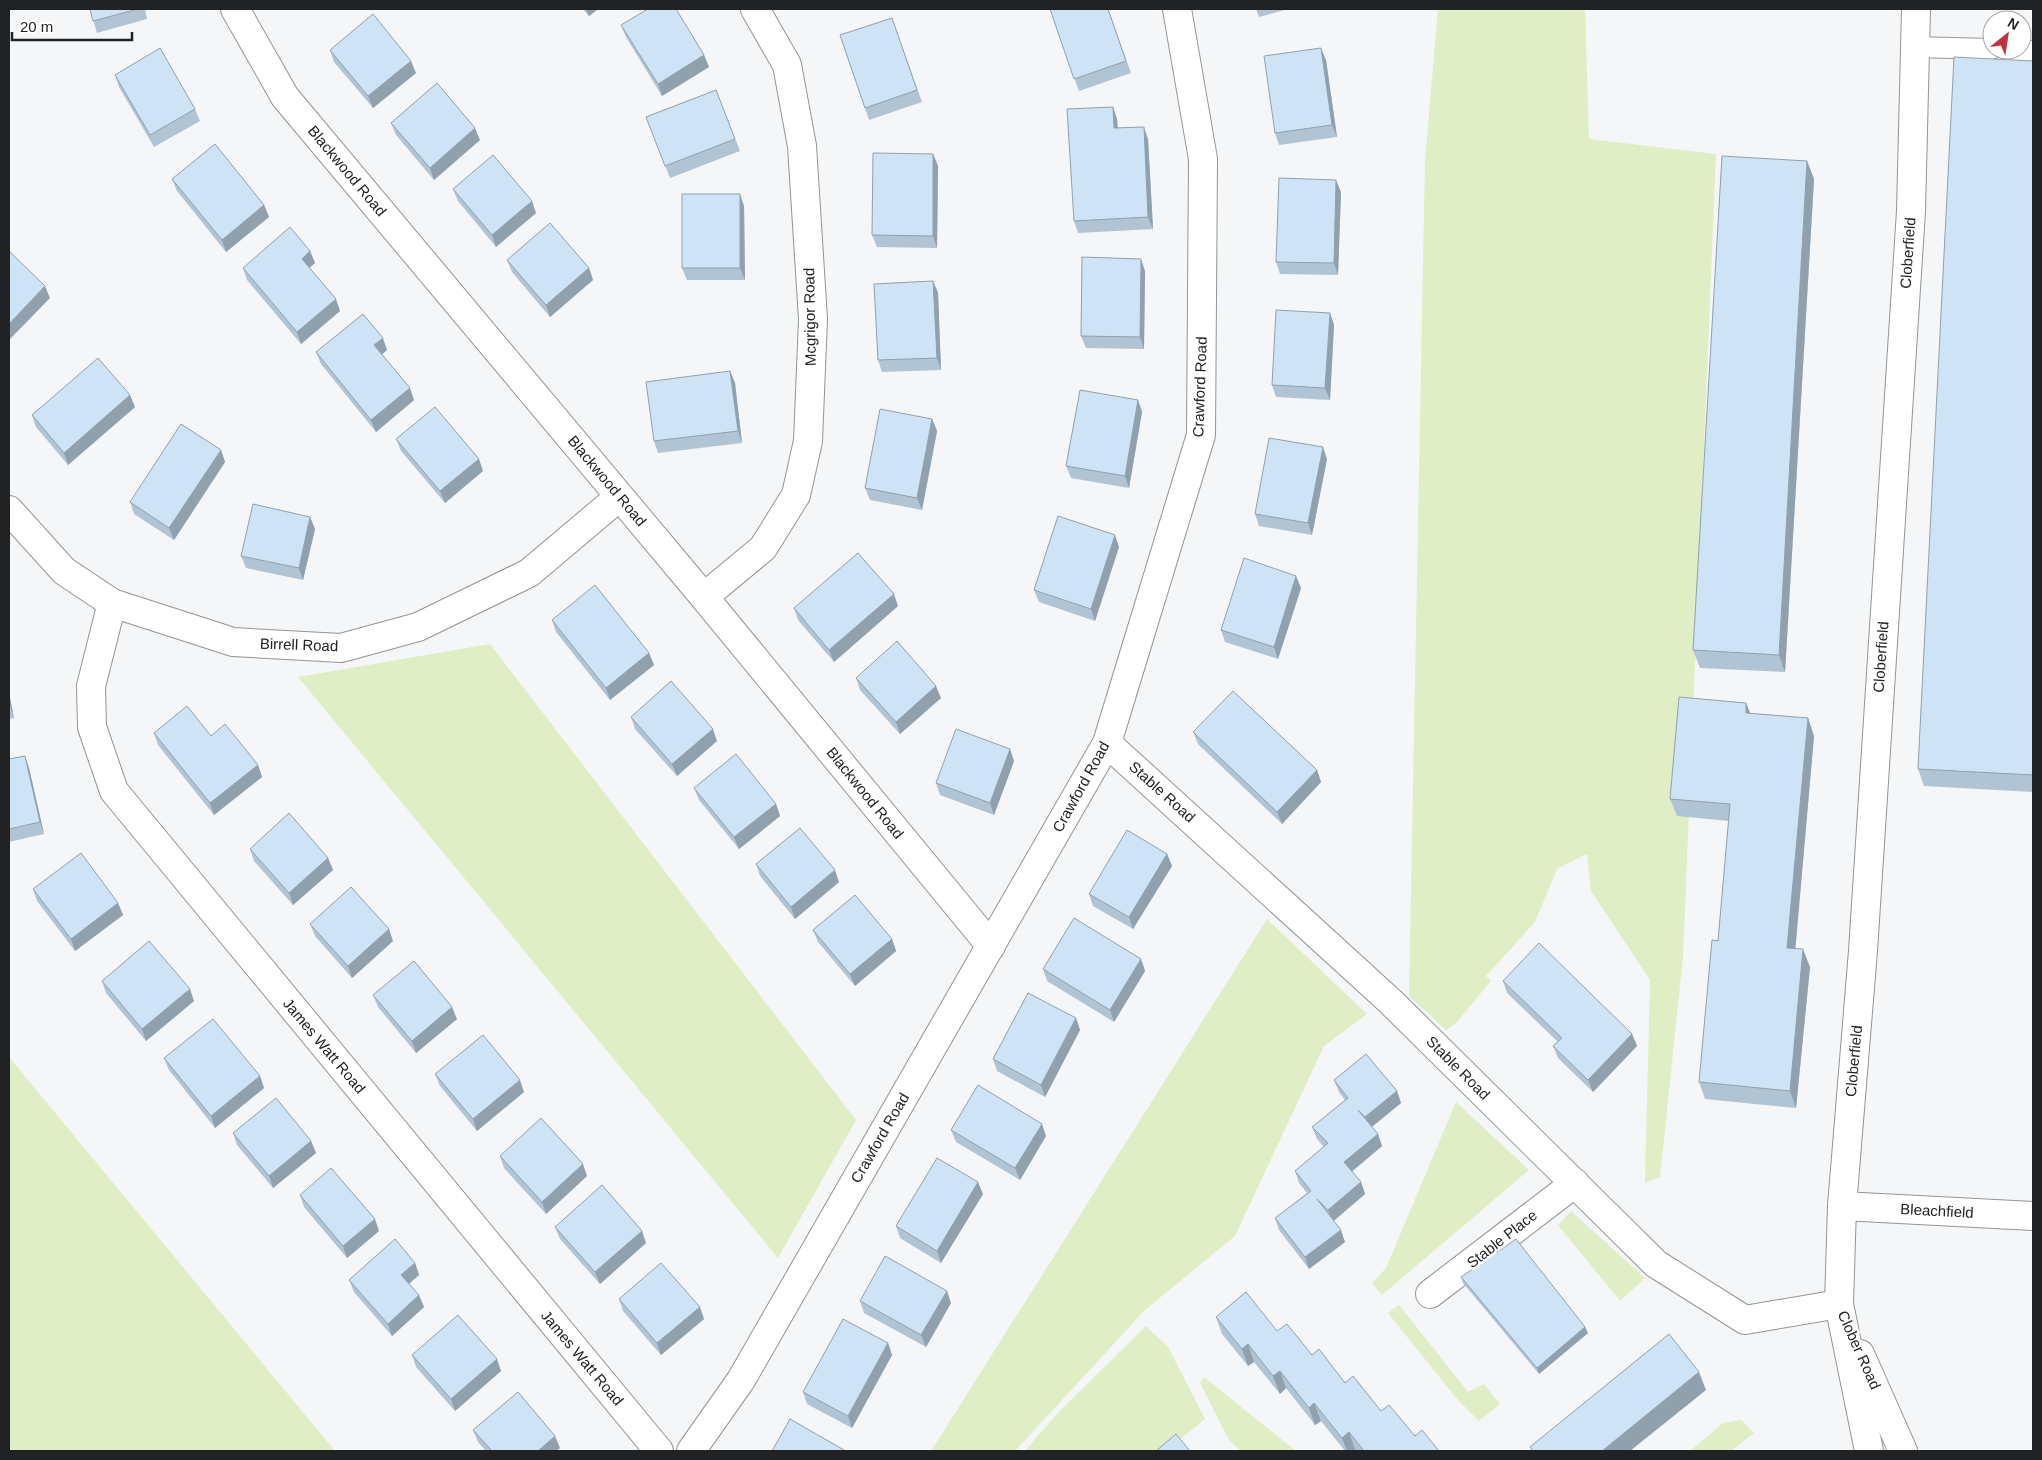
<svg xmlns="http://www.w3.org/2000/svg" width="2042" height="1460" font-family="Helvetica,sans-serif">
  <style>
    .green { fill: #e0eec5 }
    .lines { fill: none; stroke-linecap: round; stroke-linejoin: round }
    .lane-casing { stroke: #929495; stroke-width: 22 }
    .street-casing { stroke: #929495; stroke-width: 30 }
    .lane { stroke: #fff; stroke-width: 20 }
    .street { stroke: #fff; stroke-width: 28 }
    .wall { fill: #b1c4d4 }
    .shaded-wall { fill: #90a0ac }
    .building { fill: #cee4f6; stroke: #90a0ac }
    .labels { text-anchor: middle; stroke-width: 5; stroke-linejoin: round; paint-order: stroke }
    .street-label { font-size: 15px; fill: #212223; stroke: #fff }
  </style>
  <rect width="100%" height="100%" fill="#f4f6f8"/>
  <g class="green">
    <path d="M1438 9H1585L1589 139 1716 154 1683 957 1660 1177 1645 1183 1650 980 1591 891 1587 854 1557 869 1535 922 1486 976 1491 981 1455 1024 1446 1030 1409 996 1425 160Z"/>
    <path d="M490 644 856 1120 778 1258 298 677Z"/>
    <path d="M1267 919 1367 1014 1324 1046 1235 1236 1145 1310 1015 1451H931Z"/>
    <path d="M9 1057 335 1451H9Z"/>
    <path d="M1456 1102 1529 1170 1382 1295 1372 1283 1386 1268Z"/>
    <path d="M1571 1211 1645 1278 1620 1301 1558 1225Z"/>
    <path d="M1399 1305 1468 1392 1484 1384 1500 1404 1479 1421 1457 1399 1388 1313Z"/>
    <path d="M1146 1326 1168 1347 1205 1419 1166 1451H1025L1055 1416Z"/>
    <path d="M1204 1377 1296 1451H1241L1229 1440 1200 1383Z"/>
    <path d="M1741 1420 1754 1433 1731 1451H1690L1723 1423Z"/>
  </g>
  <g class="lines">
    <defs>
      <g id="lane">
        <path d="M1913 47 1992 49"/>
        <path d="M2013 50 2033 51"/>
      </g>
      <g id="street">
        <path d="M235 9 285 97 704 597 991 946"/>
        <path d="M9 510 64 571 112 603 233 642 341 648 418 627 529 573 619 497"/>
        <path d="M704 597 763 548 796 495 808 441 813 319 802 146 787 65 755 9"/>
        <path d="M112 603 91 686 92 727 114 791 659 1451"/>
        <path d="M1107 743 1391 1002 1656 1264 1745 1320 1839 1304"/>
        <path d="M1842 1206 2033 1216"/>
        <path d="M1430 1294 1575 1183"/>
        <path d="M1860 1354 1903 1451"/>
        <path d="M691 1451 741 1380 1107 743 1201 435 1203 159 1177 9"/>
        <path d="M1869 1451 1839 1304 1842 1206 1863 951 1911 211 1916 9"/>
      </g>
    </defs>
    <use href="#lane" class="lane-casing"/>
    <use href="#street" class="street-casing"/>
    <use href="#lane" class="lane"/>
    <use href="#street" class="street"/>
  </g>
  <g class="wall">
    <path d="M90 9H145L147 19 97 33Z"/>
    <path d="M583 9H598L589 16Z"/>
    <path d="M1050 9H1108L1131 73 1079 91Z"/>
    <path d="M1256 9H1288L1259 17Z"/>
    <path d="M892 18 922 102 869 120 840 35Z"/>
    <path d="M621 25 704 55 709 67 662 96 626 37Z"/>
    <path d="M330 50 416 73 373 108 334 62Z"/>
    <path d="M1326 60 1337 137 1279 145 1275 133Z"/>
    <path d="M2033 61V792L1924 786 1918 769Z"/>
    <path d="M115 75 195 109 200 121 154 147 119 87Z"/>
    <path d="M716 90 740 151 670 178 646 117Z"/>
    <path d="M1113 107 1117 119 1118 128 1148 139 1153 229 1078 233 1074 221Z"/>
    <path d="M391 123 480 140 434 180 396 135Z"/>
    <path d="M933 154 938 166 937 248 877 247 872 235Z"/>
    <path d="M1807 161 1814 179 1785 672 1700 668 1693 650Z"/>
    <path d="M172 179 264 205 269 217 226 252 177 191Z"/>
    <path d="M453 189 536 213 496 247 458 201Z"/>
    <path d="M1341 192 1338 275 1280 274 1276 262Z"/>
    <path d="M744 206 745 280H687L682 268Z"/>
    <path d="M310 251 315 263 309 268 340 311 301 344 247 280 243 268Z"/>
    <path d="M507 260 589 268 593 280 550 317 512 272Z"/>
    <path d="M1145 271 1144 349 1086 348 1081 336Z"/>
    <path d="M933 281 938 293 941 370 882 372 878 360Z"/>
    <path d="M1330 313 1334 325 1330 400 1276 397 1272 385Z"/>
    <path d="M387 350 382 354 414 400 376 432 321 364 316 352Z"/>
    <path d="M730 371 735 383 742 443 658 453 654 441Z"/>
    <path d="M1138 400 1142 412 1129 488 1071 478 1066 466Z"/>
    <path d="M135 407 68 465 36 427 32 415Z"/>
    <path d="M932 419 937 431 922 510 870 500 865 488Z"/>
    <path d="M396 439 483 471 445 503 401 451Z"/>
    <path d="M221 450 225 462 174 540 134 514 130 502Z"/>
    <path d="M1327 459 1312 535 1259 526 1255 514Z"/>
    <path d="M310 517 315 529 303 580 246 568 241 556Z"/>
    <path d="M1119 547 1095 621 1039 602 1034 590Z"/>
    <path d="M1301 588 1278 659 1225 642 1221 630Z"/>
    <path d="M898 606 834 662 798 620 794 608Z"/>
    <path d="M552 620 649 653 654 665 610 700 556 632Z"/>
    <path d="M856 678 941 698 900 734 860 690Z"/>
    <path d="M9 693 14 718 9 719Z"/>
    <path d="M1746 703 1750 713 1808 718 1814 736 1795 948 1810 967 1796 1108 1705 1099 1699 1082 1718 941 1729 821 1677 816 1670 799Z"/>
    <path d="M631 717 717 741 677 776 635 729Z"/>
    <path d="M1193 732 1317 770 1321 782 1282 824 1198 744Z"/>
    <path d="M154 733 258 765 262 777 214 815 158 745Z"/>
    <path d="M25 756 29 768 44 834 9 842V759Z"/>
    <path d="M1014 761 994 815 940 795 936 783Z"/>
    <path d="M694 788 776 804 780 816 739 849 699 800Z"/>
    <path d="M250 849 328 858 333 870 293 905 254 861Z"/>
    <path d="M1167 854 1172 866 1133 929 1093 906 1089 894Z"/>
    <path d="M756 864 839 882 795 919 760 876Z"/>
    <path d="M33 889 118 903 123 915 75 951 37 901Z"/>
    <path d="M310 924 393 941 352 978 315 936Z"/>
    <path d="M813 930 892 939 896 951 855 986 818 942Z"/>
    <path d="M1141 959 1145 971 1114 1022 1047 981 1043 969Z"/>
    <path d="M102 981 194 1001 146 1041 106 993Z"/>
    <path d="M1503 981 1632 1034 1637 1046 1593 1092 1558 1058 1553 1046 1558 1042 1507 993Z"/>
    <path d="M373 995 457 1019 416 1053 378 1007Z"/>
    <path d="M1076 1018 1080 1030 1045 1097 997 1071 993 1059Z"/>
    <path d="M164 1058 260 1076 264 1088 215 1128 169 1070Z"/>
    <path d="M435 1074 524 1092 477 1131 440 1086Z"/>
    <path d="M1334 1080 1397 1091 1401 1103 1372 1127 1378 1134 1382 1146 1352 1171 1361 1182 1365 1194 1334 1221 1345 1242 1309 1269 1279 1230 1275 1218 1307 1193 1299 1183 1295 1171 1324 1147 1317 1139 1312 1127 1345 1100 1339 1092Z"/>
    <path d="M951 1130 1046 1136 1020 1180 956 1142Z"/>
    <path d="M233 1133 311 1141 316 1153 273 1188 237 1145Z"/>
    <path d="M500 1156 587 1176 546 1214 504 1168Z"/>
    <path d="M983 1194 941 1263 900 1238 896 1226Z"/>
    <path d="M300 1195 379 1231 347 1258 304 1207Z"/>
    <path d="M555 1227 646 1243 600 1284 560 1239Z"/>
    <path d="M415 1263 419 1275 409 1284 424 1307 392 1336 354 1292 349 1280Z"/>
    <path d="M1461 1277 1585 1327 1588 1333 1539 1374 1463 1283Z"/>
    <path d="M619 1299 704 1319 661 1355 623 1311Z"/>
    <path d="M860 1301 951 1303 926 1347 864 1313Z"/>
    <path d="M1216 1317 1277 1331 1312 1355 1381 1411 1415 1436 1439 1451H1356L1355 1450 1353 1451H1345L1321 1421 1315 1425 1286 1388 1280 1394 1254 1362 1248 1366 1222 1334Z"/>
    <path d="M888 1343 892 1355 852 1428 807 1404 803 1392Z"/>
    <path d="M412 1355 501 1371 455 1411 416 1367Z"/>
    <path d="M473 1430 560 1448 556 1451H486L478 1442Z"/>
  </g>
  <g class="shaded-wall">
    <path d="M586 9H598L589 16Z"/>
    <path d="M1321 48 1326 60 1337 137 1332 125Z"/>
    <path d="M704 55 709 67 662 96 658 84Z"/>
    <path d="M411 61 416 73 373 108 368 96Z"/>
    <path d="M1113 107 1117 119 1118 140 1114 128Z"/>
    <path d="M1144 127 1148 139 1153 229 1148 217Z"/>
    <path d="M475 128 480 140 434 180 430 168Z"/>
    <path d="M933 154 938 166 937 248 933 236Z"/>
    <path d="M1807 161 1814 179 1785 672 1779 655Z"/>
    <path d="M1336 180 1341 192 1338 275 1334 263Z"/>
    <path d="M740 194 744 206 745 280 740 268Z"/>
    <path d="M532 201 536 213 496 247 492 235Z"/>
    <path d="M264 205 269 217 226 252 222 240Z"/>
    <path d="M310 251 315 263 306 271 302 259Z"/>
    <path d="M1141 259 1145 271 1144 349 1140 337Z"/>
    <path d="M589 268 593 280 550 317 546 305Z"/>
    <path d="M933 281 938 293 941 370 937 358Z"/>
    <path d="M45 286 50 298 9 340V324Z"/>
    <path d="M336 299 340 311 301 344 297 332Z"/>
    <path d="M1330 313 1334 325 1330 400 1325 388Z"/>
    <path d="M383 338 387 350 379 357 374 345Z"/>
    <path d="M730 371 735 383 742 443 738 431Z"/>
    <path d="M410 388 414 400 376 432 371 420Z"/>
    <path d="M130 395 135 407 68 465 64 453Z"/>
    <path d="M1138 400 1142 412 1129 488 1125 476Z"/>
    <path d="M932 419 937 431 922 510 917 498Z"/>
    <path d="M1323 447 1327 459 1312 535 1308 523Z"/>
    <path d="M221 450 225 462 174 540 169 528Z"/>
    <path d="M479 459 483 471 445 503 440 491Z"/>
    <path d="M310 517 315 529 303 580 299 568Z"/>
    <path d="M1115 535 1119 547 1095 621 1091 609Z"/>
    <path d="M1296 576 1301 588 1278 659 1274 647Z"/>
    <path d="M894 594 898 606 834 662 829 650Z"/>
    <path d="M649 653 654 665 610 700 606 688Z"/>
    <path d="M936 686 941 698 900 734 896 722Z"/>
    <path d="M9 693 14 718 10 706Z"/>
    <path d="M1746 703 1753 721 1746 713Z"/>
    <path d="M1808 718 1814 736 1794 965 1787 948Z"/>
    <path d="M713 729 717 741 677 776 672 764Z"/>
    <path d="M1010 749 1014 761 994 815 990 803Z"/>
    <path d="M25 756 29 768 44 834 40 822Z"/>
    <path d="M258 765 262 777 214 815 210 803Z"/>
    <path d="M1317 770 1321 782 1282 824 1277 812Z"/>
    <path d="M776 804 780 816 739 849 734 837Z"/>
    <path d="M1167 854 1172 866 1133 929 1129 917Z"/>
    <path d="M328 858 333 870 293 905 289 893Z"/>
    <path d="M835 870 839 882 795 919 791 907Z"/>
    <path d="M118 903 123 915 75 951 71 939Z"/>
    <path d="M389 929 393 941 352 978 348 966Z"/>
    <path d="M892 939 896 951 855 986 850 974Z"/>
    <path d="M1803 949 1810 967 1796 1108 1790 1091Z"/>
    <path d="M1141 959 1145 971 1114 1022 1110 1010Z"/>
    <path d="M190 989 194 1001 146 1041 142 1029Z"/>
    <path d="M452 1007 457 1019 416 1053 412 1041Z"/>
    <path d="M1076 1018 1080 1030 1045 1097 1041 1085Z"/>
    <path d="M1632 1034 1637 1046 1593 1092 1588 1080Z"/>
    <path d="M260 1076 264 1088 215 1128 211 1116Z"/>
    <path d="M520 1080 524 1092 477 1131 473 1119Z"/>
    <path d="M1397 1091 1401 1103 1369 1129 1365 1117Z"/>
    <path d="M1042 1124 1046 1136 1020 1180 1015 1168Z"/>
    <path d="M1378 1134 1382 1146 1349 1174 1344 1162Z"/>
    <path d="M311 1141 316 1153 273 1188 269 1176Z"/>
    <path d="M583 1164 587 1176 546 1214 542 1202Z"/>
    <path d="M978 1182 983 1194 941 1263 937 1251Z"/>
    <path d="M1361 1182 1365 1194 1332 1222 1328 1210Z"/>
    <path d="M375 1219 379 1231 347 1258 343 1246Z"/>
    <path d="M1341 1230 1345 1242 1309 1269 1305 1257Z"/>
    <path d="M642 1231 646 1243 600 1284 595 1272Z"/>
    <path d="M415 1263 419 1275 405 1287 401 1275Z"/>
    <path d="M947 1291 951 1303 926 1347 921 1335Z"/>
    <path d="M419 1295 424 1307 392 1336 388 1324Z"/>
    <path d="M700 1307 704 1319 661 1355 657 1343Z"/>
    <path d="M1585 1327 1588 1333 1539 1374 1537 1368Z"/>
    <path d="M888 1343 892 1355 852 1428 848 1416Z"/>
    <path d="M1248 1344 1254 1362 1248 1366 1242 1349Z"/>
    <path d="M497 1359 501 1371 455 1411 451 1399Z"/>
    <path d="M1280 1371 1286 1388 1280 1394 1273 1376Z"/>
    <path d="M1699 1372 1706 1390 1630 1451H1602Z"/>
    <path d="M1314 1403 1321 1421 1315 1425 1309 1408Z"/>
    <path d="M1349 1432 1355 1450 1353 1451H1347L1342 1438Z"/>
    <path d="M555 1436 560 1448 556 1451H538Z"/>
  </g>
  <g class="building">
    <path d="M90 9H138L93 21Z"/>
    <path d="M648 9H676L704 55 658 84 621 25Z"/>
    <path d="M1050 9H1108L1126 61 1074 79Z"/>
    <path d="M373 14 411 61 368 96 330 50Z"/>
    <path d="M892 18 917 90 865 108 840 35Z"/>
    <path d="M160 48 195 109 150 135 115 75Z"/>
    <path d="M1321 48 1332 125 1275 133 1264 56Z"/>
    <path d="M1954 57 2033 61V775L1918 769Z"/>
    <path d="M437 83 475 128 430 168 391 123Z"/>
    <path d="M716 90 735 139 665 166 646 117Z"/>
    <path d="M1113 107 1114 128 1144 127 1148 217 1074 221 1067 109Z"/>
    <path d="M215 144 264 205 222 240 172 179Z"/>
    <path d="M873 153 933 154V236L872 235Z"/>
    <path d="M493 155 532 201 492 235 453 189Z"/>
    <path d="M1722 156 1807 161 1779 655 1693 650Z"/>
    <path d="M1279 178 1336 180 1334 263 1276 262Z"/>
    <rect x="682" y="194" width="58" height="74"/>
    <path d="M550 223 589 268 546 305 507 260Z"/>
    <path d="M290 227 310 251 302 259 336 299 297 332 243 268Z"/>
    <path d="M9 251 45 286 9 324Z"/>
    <path d="M1082 257 1141 259 1140 337 1081 336Z"/>
    <path d="M933 281 937 358 878 360 874 284Z"/>
    <path d="M1276 310 1330 313 1325 388 1272 385Z"/>
    <path d="M363 314 383 338 374 345 410 388 371 420 316 352Z"/>
    <path d="M98 358 130 395 64 453 32 415Z"/>
    <path d="M730 371 738 431 654 441 646 382Z"/>
    <path d="M1080 390 1138 400 1125 476 1066 466Z"/>
    <path d="M435 407 479 459 440 491 396 439Z"/>
    <path d="M880 409 932 419 917 498 865 488Z"/>
    <path d="M181 424 221 450 169 528 130 502Z"/>
    <path d="M1269 438 1323 447 1308 523 1255 514Z"/>
    <path d="M253 504 310 517 299 568 241 556Z"/>
    <path d="M1058 516 1115 535 1091 609 1034 590Z"/>
    <path d="M858 553 894 594 829 650 794 608Z"/>
    <path d="M1244 558 1296 576 1274 647 1221 630Z"/>
    <path d="M595 585 649 653 606 688 552 620Z"/>
    <path d="M897 641 936 686 896 722 856 678Z"/>
    <path d="M671 681 713 729 672 764 631 717Z"/>
    <path d="M1233 691 1317 770 1277 812 1193 732Z"/>
    <path d="M1679 697 1746 703V713L1808 718 1787 948 1803 949 1790 1091 1699 1082 1712 940 1718 941 1730 804 1670 799Z"/>
    <path d="M187 706 211 736 225 724 258 765 210 803 154 733Z"/>
    <path d="M956 729 1010 749 990 803 936 783Z"/>
    <path d="M736 754 776 804 734 837 694 788Z"/>
    <path d="M25 756 40 822 9 829V759Z"/>
    <path d="M289 813 328 858 289 893 250 849Z"/>
    <path d="M800 828 835 870 791 907 756 864Z"/>
    <path d="M1127 830 1167 854 1129 917 1089 894Z"/>
    <path d="M81 853 118 903 71 939 33 889Z"/>
    <path d="M351 887 389 929 348 966 310 924Z"/>
    <path d="M855 895 892 939 850 974 813 930Z"/>
    <path d="M1074 918 1141 959 1110 1010 1043 969Z"/>
    <path d="M149 941 190 989 142 1029 102 981Z"/>
    <path d="M1539 943 1632 1034 1588 1080 1553 1046 1562 1038 1503 981Z"/>
    <path d="M414 961 452 1007 412 1041 373 995Z"/>
    <path d="M1028 993 1076 1018 1041 1085 993 1059Z"/>
    <path d="M213 1019 260 1076 211 1116 164 1058Z"/>
    <path d="M483 1035 520 1080 473 1119 435 1074Z"/>
    <path d="M1366 1054 1397 1091 1365 1117 1358 1110 1378 1134 1344 1162 1361 1182 1328 1210 1317 1199 1341 1230 1305 1257 1275 1218 1311 1191 1295 1171 1328 1143 1312 1127 1348 1098 1334 1080Z"/>
    <path d="M978 1085 1042 1124 1015 1168 951 1130Z"/>
    <path d="M276 1098 311 1141 269 1176 233 1133Z"/>
    <path d="M541 1118 583 1164 542 1202 500 1156Z"/>
    <path d="M937 1158 978 1182 937 1251 896 1226Z"/>
    <path d="M331 1168 375 1219 343 1246 300 1195Z"/>
    <path d="M602 1185 642 1231 595 1272 555 1227Z"/>
    <path d="M395 1239 415 1263 401 1275 419 1295 388 1324 349 1280Z"/>
    <path d="M1516 1239 1585 1327 1537 1368 1461 1277Z"/>
    <path d="M885 1256 947 1291 921 1335 860 1301Z"/>
    <path d="M661 1263 700 1307 657 1343 619 1299Z"/>
    <path d="M1246 1292 1277 1331 1287 1324 1312 1355 1319 1349 1345 1383 1353 1376 1381 1411 1389 1405 1415 1436 1422 1430 1439 1451H1364L1349 1432 1342 1438 1314 1403 1309 1408 1280 1371 1273 1376 1248 1344 1242 1349 1216 1317Z"/>
    <path d="M458 1315 497 1359 451 1399 412 1355Z"/>
    <path d="M843 1319 888 1343 848 1416 803 1392Z"/>
    <path d="M1669 1334 1699 1372 1602 1451H1533L1530 1447Z"/>
    <path d="M518 1392 555 1436 538 1451H492L473 1430Z"/>
    <path d="M790 1419 844 1450 843 1451H772Z"/>
    <path d="M1176 1434 1190 1451H1156Z"/>
  </g>
  <g class="labels">
    <g class="street-label">
      <text transform="translate(347 171) rotate(50)" y="5">Blackwood Road</text>
      <text transform="translate(1908 253) rotate(-86)" y="5">Cloberfield</text>
      <text transform="translate(810 317) rotate(-91)" y="5">Mcgrigor Road</text>
      <text transform="translate(1200 387) rotate(-88)" y="5">Crawford Road</text>
      <text transform="translate(607 481) rotate(50)" y="5">Blackwood Road</text>
      <text transform="translate(299 645) rotate(2)" y="5">Birrell Road</text>
      <text transform="translate(1881 657) rotate(-86)" y="5">Cloberfield</text>
      <text transform="translate(1081 787) rotate(-61)" y="5">Crawford Road</text>
      <text transform="translate(1162 792) rotate(42)" y="5">Stable Road</text>
      <text transform="translate(865 793) rotate(51)" y="5">Blackwood Road</text>
      <text transform="translate(324 1046) rotate(50)" y="5">James Watt Road</text>
      <text transform="translate(1854 1061) rotate(-85)" y="5">Cloberfield</text>
      <text transform="translate(1458 1068) rotate(45)" y="5">Stable Road</text>
      <text transform="translate(880 1138) rotate(-60)" y="5">Crawford Road</text>
      <text transform="translate(1937 1211) rotate(3)" y="5">Bleachfield</text>
      <text transform="translate(1502 1239) rotate(-38)" y="5">Stable Place</text>
      <text transform="translate(1859 1350) rotate(66)" y="5">Clober Road</text>
      <text transform="translate(582 1358) rotate(50)" y="5">James Watt Road</text>
    </g>
  </g>
  <rect width="2042" height="1460" fill="none" stroke="#212223" stroke-width="20"/>
  <g transform="translate(2007 35) rotate(30)"><circle r="24" fill="#ffffff" stroke="#a6a7a7"/>
  <path d="M0-4L9 19L0 12L-9 19Z" fill="#c1313e"/>
  <text y="-8" font-size="14" font-weight="bold" text-anchor="middle" fill="#212223">N</text>
  </g>
  <path d="M12 32v8h120v-8" fill="none" stroke="#212223" stroke-width="2.5"/>
  <text x="20" y="32" font-size="15" fill="#212223" stroke="#ffffff" stroke-width="4" paint-order="stroke">20 m</text>
</svg>
